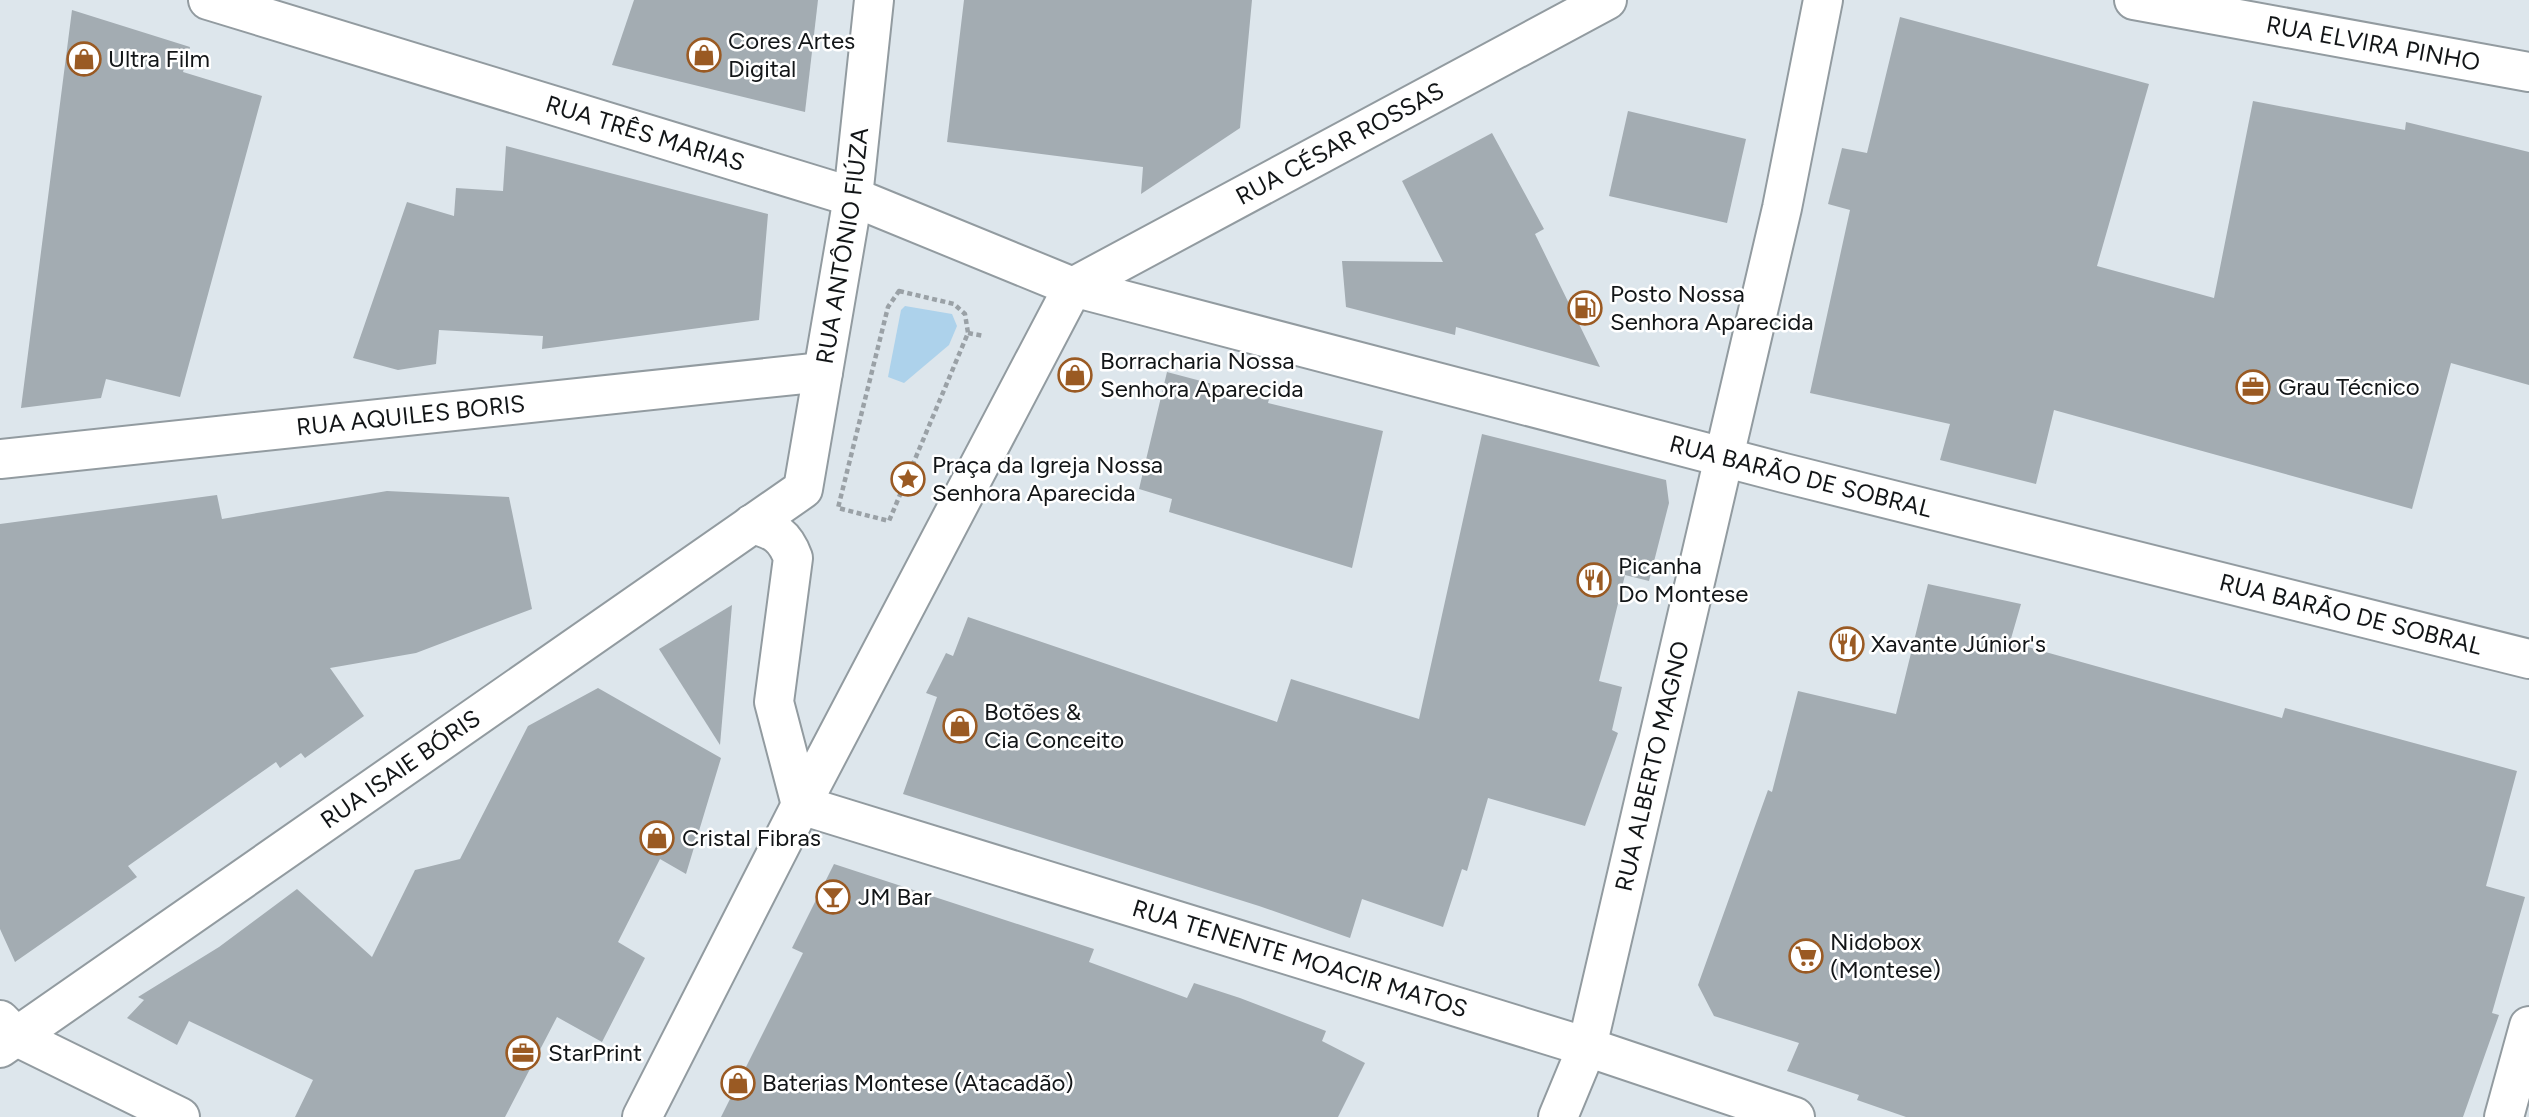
<svg xmlns="http://www.w3.org/2000/svg" width="2529" height="1117" font-family="Figtree,sans-serif">
  <style>
    .green { fill: #add2eb }
    .building { fill: #a3acb2 }
    .lines { fill: none; stroke-linecap: round; stroke-linejoin: round }
    .street-casing { stroke: #929ba0; stroke-width: 42 }
    .secondary-casing { stroke: #929ba0; stroke-width: 42 }
    .primary-casing { stroke: #929ba0; stroke-width: 42 }
    .path { stroke: #9aa1a6; stroke-width: 4.5; stroke-dasharray: 5 3.5; stroke-linecap: butt }
    .street { stroke: #fff; stroke-width: 38 }
    .secondary { stroke: #fff; stroke-width: 38 }
    .primary { stroke: #fff; stroke-width: 38 }
    .labels { text-anchor: middle; stroke-width: 5; stroke-linejoin: round; paint-order: stroke }
    .poi-label { font-size: 24px; fill: #121517; stroke: #fff; text-anchor: start }
    .street-label { font-size: 24px; fill: #121517; stroke: #fff }
  </style>
  <rect width="100%" height="100%" fill="#dde6ec"/>
  <path class="green" d="M905 306 952 314 957 326 949 345 904 383 888 377 901 310Z"/>
  <g class="building">
    <path d="M634 0H818L805 112 612 65Z"/>
    <path d="M964 0H1252L1240 128 1141 194 1143 167 947 142Z"/>
    <path d="M72 10 190 47 183 72 262 96 180 397 106 379 101 398 21 408Z"/>
    <path d="M1900 17 2149 84 2097 266 2214 298 2253 101 2405 130 2406 122 2529 152V385L2451 363 2412 509 2054 410 2036 484 1940 460 1950 424 1810 393 1850 210 1828 204 1842 148 1867 153Z"/>
    <path d="M1628 111 1746 139 1727 223 1609 196Z"/>
    <path d="M1492 133 1544 229 1535 234 1600 367 1456 327 1455 335 1346 307 1342 261 1443 262 1402 181Z"/>
    <path d="M506 146 768 214 759 320 542 349 543 336 439 330 436 364 398 370 353 358 407 202 454 216 456 188 503 191Z"/>
    <path d="M1167 372 1269 399 1268 403 1383 431 1352 568 1169 512 1172 499 1139 489Z"/>
    <path d="M1482 434 1666 480 1669 503 1649 581 1625 575 1599 681 1622 687 1612 730 1618 733 1585 826 1488 798 1467 871 1462 869 1443 927 1362 899 1350 938 1259 906 903 794 937 697 926 693 946 653 953 656 968 617 1277 722 1291 679 1419 719Z"/>
    <path d="M387 491 509 497 532 609 416 653 330 668 364 716 305 758 301 753 280 768 276 762 128 866 137 877 15 962 0 929V524L217 495 222 519Z"/>
    <path d="M1928 584 2021 604 2010 642 2282 718 2285 708 2517 771 2486 886 2525 897 2492 1013 2499 1015 2463 1117H1906L1857 1100 1859 1095 1787 1071 1799 1043 1714 1016 1698 985 1768 790 1772 792 1798 691 1896 714Z"/>
    <path d="M732 605 720 745 659 649Z"/>
    <path d="M598 688 721 758 686 874 660 859 618 942 645 958 602 1042 557 1017 505 1117H295L313 1080 189 1021 177 1045 127 1018 144 1000 138 997 219 947 297 889 372 957 415 870 460 859 528 726Z"/>
    <path d="M834 864 1094 949 1089 962 1187 998 1194 983 1240 998 1326 1031 1322 1041 1365 1063 1338 1117H721L803 953 792 948Z"/>
  </g>
  <g class="lines">
    <defs>
      <g id="street">
        <path id="s1" d="M2134 0 2529 72"/>
        <path id="s2" d="M0 459 823 372"/>
        <path id="s3" d="M801 805 1587 1047 1795 1117"/>
        <path d="M0 1020 17 1037 180 1117"/>
        <path d="M2504 1117 2529 1026"/>
      </g>
      <g id="secondary">
        <path id="s4" d="M1073 287 1607 0"/>
        <path d="M1724 457 1782 208 1823 0"/>
        <path id="s5" d="M0 1048 803 489 853 197 874 0"/>
      </g>
      <g id="primary">
        <path id="s6" d="M208 0 853 197 1073 287 1784 473 2529 659"/>
        <path d="M752 524C775 530 785 536 793 558L774 702 801 805"/>
        <path d="M642 1117 801 805 1073 287"/>
        <path id="s7" d="M1558 1117 1587 1047 1724 457"/>
      </g>
    </defs>
    <use href="#street" class="street-casing"/>
    <use href="#secondary" class="secondary-casing"/>
    <use href="#primary" class="primary-casing"/>
    <g class="path">
      <path d="M899 291 954 304 965 314 968 333 889 521 838 508 888 307Z"/>
      <path d="M968 333 984 336"/>
    </g>
    <use href="#street" class="street"/>
    <use href="#secondary" class="secondary"/>
    <use href="#primary" class="primary"/>
  </g>
  <defs>
    <symbol id="shop-ring" viewBox="-11 -11 22 22"><circle r="9.5" fill="#fff" stroke="#9a5a23" stroke-width="1.5"/><path d="M-5-2.5h2.3a2.7 3.5 0 0 1 5.4 0H5L5.5 6h-11ZM-1.5-2.5h3a1.5 2.3 0 0 0-3 0Z" fill="#9a5a23"/></symbol>
    <symbol id="fuel-ring" viewBox="-11 -11 22 22"><circle r="9.5" fill="#fff" stroke="#9a5a23" stroke-width="1.5"/><path d="M-5.5-6h7V0h2V4h1.3V-2.5L3-4.5l.8-.8L6-3V5H2.5V1h-1V6h-7ZM-4.2-4.7v3.2H.2V-4.7Z" fill="#9a5a23"/></symbol>
    <symbol id="office-ring" viewBox="-11 -11 22 22"><circle r="9.5" fill="#fff" stroke="#9a5a23" stroke-width="1.5"/><path d="M-6-3h4V-5.5h4V-3h4V5H-6ZM-1-4.5V-3h2v-1.5ZM-6 0V1H6V0Z" fill="#9a5a23"/></symbol>
    <symbol id="sight-ring" viewBox="-11 -11 22 22"><circle r="9.5" fill="#fff" stroke="#9a5a23" stroke-width="1.5"/><path d="M0-6L1.8-2.2L6-1.7L2.9 1.2L3.7 5.4L0 3.3L-3.7 5.4L-2.9 1.2L-6-1.7L-1.8-2.2Z" fill="#9a5a23"/></symbol>
    <symbol id="restaurant-ring" viewBox="-11 -11 22 22"><circle r="9.5" fill="#fff" stroke="#9a5a23" stroke-width="1.5"/><path d="M-5-6h1v4h1v-4h1v4h1v-4h1v5L-1.5 .5V6h-2V.5L-5-1ZM5-6V6H3V1.5H1.5Q1.5-4 5-6Z" fill="#9a5a23"/></symbol>
    <symbol id="bar-ring" viewBox="-11 -11 22 22"><circle r="9.5" fill="#fff" stroke="#9a5a23" stroke-width="1.5"/><path d="M-6-5H6L.8 .8V4.5H3.5V6h-7V4.5H-.8V.8Z" fill="#9a5a23"/></symbol>
    <symbol id="supermarket-ring" viewBox="-11 -11 22 22"><circle r="9.5" fill="#fff" stroke="#9a5a23" stroke-width="1.5"/><path d="M-6-5.5h2.5l.6 2H6L4.5 2H-2.5L-4.4-4H-6ZM-1.5 3.2a1.3 1.3 0 1 0 .1 0ZM3 3.2a1.3 1.3 0 1 0 .1 0Z" fill="#9a5a23"/></symbol>
  </defs>
  <g fill-rule="evenodd">
    <use href="#shop-ring" x="685" y="36" width="38" height="38"/>
    <use href="#shop-ring" x="65" y="40" width="38" height="38"/>
    <use href="#fuel-ring" x="1566" y="289" width="38" height="38"/>
    <use href="#shop-ring" x="1056" y="356" width="38" height="38"/>
    <use href="#office-ring" x="2234" y="368" width="38" height="38"/>
    <use href="#sight-ring" x="889" y="460" width="38" height="38"/>
    <use href="#restaurant-ring" x="1575" y="561" width="38" height="38"/>
    <use href="#restaurant-ring" x="1828" y="625" width="38" height="38"/>
    <use href="#shop-ring" x="941" y="707" width="38" height="38"/>
    <use href="#shop-ring" x="638" y="819" width="38" height="38"/>
    <use href="#bar-ring" x="814" y="878" width="38" height="38"/>
    <use href="#supermarket-ring" x="1787" y="937" width="38" height="38"/>
    <use href="#office-ring" x="504" y="1034" width="38" height="38"/>
    <use href="#shop-ring" x="719" y="1064" width="38" height="38"/>
  </g>
  <g class="labels">
    <g class="poi-label">
      <text x="728" y="49">Cores Artes<tspan x="728" dy="28">Digital</tspan></text>
      <text x="108" y="67">Ultra Film</text>
      <text x="1610" y="302">Posto Nossa<tspan x="1610" dy="28">Senhora Aparecida</tspan></text>
      <text x="1100" y="369">Borracharia Nossa<tspan x="1100" dy="28">Senhora Aparecida</tspan></text>
      <text x="2278" y="395">Grau Técnico</text>
      <text x="932" y="473">Praça da Igreja Nossa<tspan x="932" dy="28">Senhora Aparecida</tspan></text>
      <text x="1618" y="574">Picanha<tspan x="1618" dy="28">Do Montese</tspan></text>
      <text x="1871" y="652">Xavante Júnior's</text>
      <text x="984" y="720">Botões &amp;<tspan x="984" dy="28">Cia Conceito</tspan></text>
      <text x="682" y="846">Cristal Fibras</text>
      <text x="858" y="905">JM Bar</text>
      <text x="1830" y="950">Nidobox<tspan x="1830" dy="28">(Montese)</tspan></text>
      <text x="548" y="1061">StarPrint</text>
      <text x="762" y="1091">Baterias Montese (Atacadão)</text>
    </g>
    <g class="street-label">
      <text dy="8" stroke="none"><textPath href="#s1" startOffset="243">RUA ELVIRA PINHO</textPath></text>
      <text dy="8" stroke="none"><textPath href="#s6" startOffset="457">RUA TRÊS MARIAS</textPath></text>
      <text dy="8" stroke="none"><textPath href="#s4" startOffset="303">RUA CÉSAR ROSSAS</textPath></text>
      <text dy="8" stroke="none"><textPath href="#s5" startOffset="1225">RUA ANTÔNIO FIÚZA</textPath></text>
      <text dy="8" stroke="none"><textPath href="#s2" startOffset="413">RUA AQUILES BORIS</textPath></text>
      <text dy="8" stroke="none"><textPath href="#s6" startOffset="1664">RUA BARÃO DE SOBRAL</textPath></text>
      <text dy="8" stroke="none"><textPath href="#s6" startOffset="2231">RUA BARÃO DE SOBRAL</textPath></text>
      <text dy="8" stroke="none"><textPath href="#s7" startOffset="364">RUA ALBERTO MAGNO</textPath></text>
      <text dy="8" stroke="none"><textPath href="#s5" startOffset="488">RUA ISAIE BÓRIS</textPath></text>
      <text dy="8" stroke="none"><textPath href="#s3" startOffset="522">RUA TENENTE MOACIR MATOS</textPath></text>
    </g>
  </g>
</svg>
